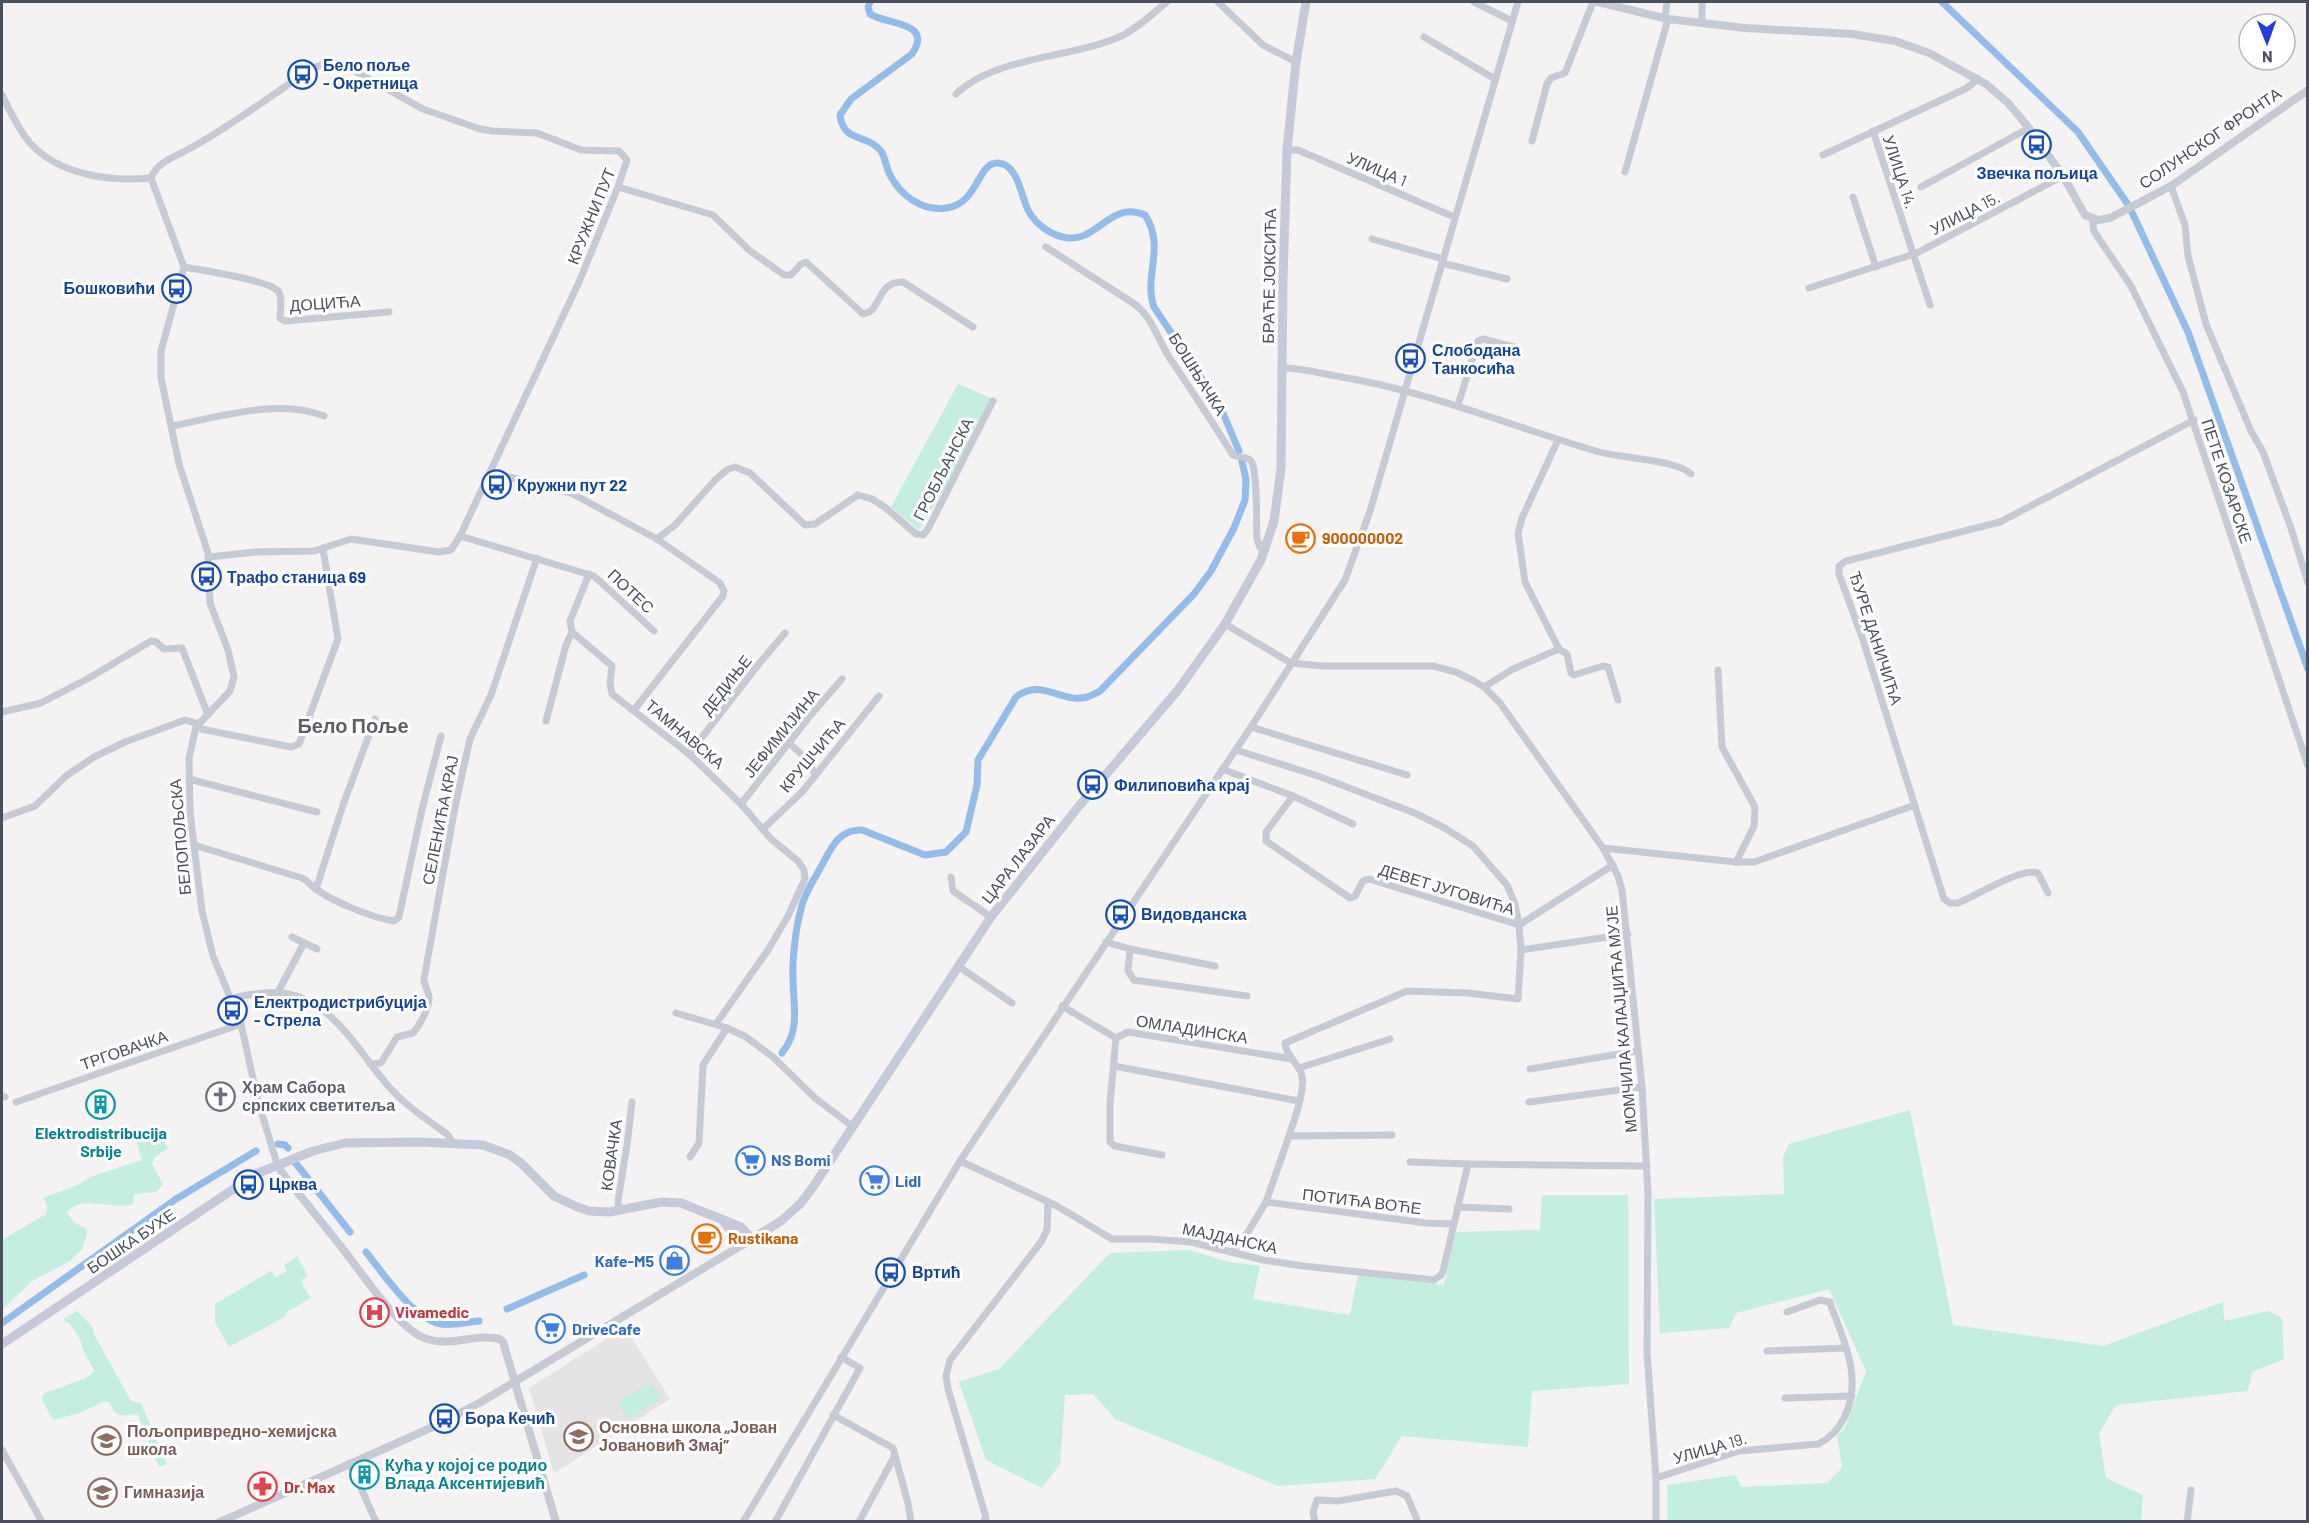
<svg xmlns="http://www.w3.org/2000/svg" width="2309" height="1523" font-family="Barlow,sans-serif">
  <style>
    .education { fill: #e5e3e3 }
    .green { fill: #c3eee0 }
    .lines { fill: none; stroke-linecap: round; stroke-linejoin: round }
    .canal { stroke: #93bde8; stroke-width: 7 }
    .minor { stroke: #c6cad5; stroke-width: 7 }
    .tertiary { stroke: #c6cad5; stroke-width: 8 }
    .secondary { stroke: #c5c9d9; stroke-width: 9 }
    .labels { text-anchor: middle; stroke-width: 6; stroke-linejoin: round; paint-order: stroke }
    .transit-label { font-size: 16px; font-weight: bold; fill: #164399; stroke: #fff; text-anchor: start }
    .street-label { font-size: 16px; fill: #4a4f5e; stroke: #fff }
    .food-label { font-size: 16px; font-weight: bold; fill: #c56008; stroke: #fff; text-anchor: start }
    .worship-label { font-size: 16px; font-weight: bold; fill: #5b616d; stroke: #fff; text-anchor: start }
    .culture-label { font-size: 16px; font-weight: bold; fill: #0d838f; stroke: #fff }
    .shop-label { font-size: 16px; font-weight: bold; fill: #366cbe; stroke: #fff; text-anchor: start }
    .health-label { font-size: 16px; font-weight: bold; fill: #be3a42; stroke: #fff; text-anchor: start }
    .education-label { font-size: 16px; font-weight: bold; fill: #785e54; stroke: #fff; text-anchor: start }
    .quarter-label { font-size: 20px; font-weight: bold; fill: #5e5f66; stroke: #fff }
  </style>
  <rect width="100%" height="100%" fill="#f4f2f2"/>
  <path class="education" d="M625 1327 670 1399 554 1473 529 1388Z"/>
  <g class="green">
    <path d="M958 384 991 398 956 471 919 530 891 507Z"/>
    <path d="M1910 1110 1953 1325 2103 1346 2223 1302 2224 1321 2269 1311 2282 1318 2284 1359 2252 1372 2248 1391 2116 1405 2099 1433 2106 1478 2143 1495 2141 1521H1668L1667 1485 1736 1475 1741 1487 1827 1483 1842 1468 1837 1435 1844 1430 1866 1371 1829 1289 1736 1313 1729 1328 1660 1333 1654 1199 1784 1194 1783 1156 1789 1144Z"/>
    <path d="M141 1134 152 1135 156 1142 164 1141 168 1148 155 1157 152 1164 163 1184 156 1192 134 1194 133 1204C114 1211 80 1193 67 1213L75 1223 87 1229C88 1236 83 1240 83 1248L70 1261 32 1281 2 1310V1240L46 1214 47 1205 43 1198 78 1185 90 1177 142 1160 136 1139Z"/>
    <path d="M1542 1195H1628L1629 1384 1532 1391 1528 1447 1402 1436 1375 1479 1278 1486 1115 1419 1093 1394 1065 1395 1060 1464 1042 1488 986 1460 959 1382 999 1369 1110 1253 1189 1250 1229 1262 1260 1266 1253 1299 1350 1315 1358 1275 1444 1285 1455 1232 1540 1230Z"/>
    <path d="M297 1256 308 1276 302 1280 303 1286 311 1298 287 1312 286 1316 229 1347 215 1322V1304L271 1271 276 1277 287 1271 284 1265Z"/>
    <path d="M77 1311 92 1326 95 1336 131 1401 141 1403 167 1464 159 1467 137 1414C121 1415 117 1420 110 1403L105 1401 80 1413 53 1420 41 1398 45 1393 84 1379 95 1371 85 1355 80 1339 69 1323 65 1322 64 1319Z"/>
    <path d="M651 1382 661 1399 628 1419 618 1402Z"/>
  </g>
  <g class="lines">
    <g class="canal">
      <path d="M870 2 868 7 870 14C886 25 934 21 912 54L851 99 840 115C843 143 866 133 881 151 885 157 886 166 889 173 899 194 921 212 947 208 979 203 977 162 998 163 1018 164 1021 196 1028 210 1033 220 1044 230 1054 234 1096 253 1106 198 1145 215 1166 247 1143 276 1154 307L1220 406 1239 451"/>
      <path d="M1942 2 2078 132 2129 206 2188 332 2308 669"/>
      <path d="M782 1053C801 1029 793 1005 793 978 792 960 796 926 801 909 804 893 816 877 823 863 832 846 840 829 862 830L925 855 946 852 966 832 977 785 978 760 1016 697C1042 677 1060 704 1087 697 1091 696 1096 693 1100 691L1194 594 1211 571 1234 528 1245 500 1246 479 1242 462"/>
      <path d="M278 1144 285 1145 288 1148"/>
      <path d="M294 1161 350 1232"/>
      <path d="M366 1252C383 1273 413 1319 441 1324 453 1326 467 1322 479 1321"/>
      <path d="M507 1309 584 1275"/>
      <path d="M2 1323 176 1199 256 1151"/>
    </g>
    <g class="minor">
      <path d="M1218 2 1263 45 1296 62"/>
      <path d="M1474 2 1512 21"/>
      <path d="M1665 18 1667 2"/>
      <path d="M1702 23V2"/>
      <path d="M1424 37 1495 79"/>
      <path d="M956 94C996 56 1072 58 1119 37 1137 29 1152 14 1167 2"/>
      <path d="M2 95C10 111 18 129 30 143 59 175 110 182 151 178"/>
      <path d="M1873 131 1930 305"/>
      <path d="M1532 141 1547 84 1551 78 1565 73 1593 2"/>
      <path d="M1287 150H1298L1454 217"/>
      <path d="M1823 155 1967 88 1978 79"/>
      <path d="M1625 172 1668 19"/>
      <path d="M151 178C156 163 174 157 187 150 232 126 271 95 313 68L330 62 342 64 423 109 480 129 492 131 537 133 581 150 619 151 627 160 618 187 579 282 460 536 451 550 439 552 351 539 314 551 255 552 209 557"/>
      <path d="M151 178 184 267 161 351V378L179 464 208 553 210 603 228 650 234 677 230 691 196 727 189 758 190 812 202 911 213 956 241 1024 258 1101 277 1164"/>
      <path d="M2171 186 2185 225 2188 256 2206 324 2251 431 2263 452 2291 528 2308 583"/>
      <path d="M618 187 713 215 749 250 784 275H791L801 264 806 262 863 314C882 312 876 281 903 282L973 327"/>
      <path d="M1921 187 2029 128"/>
      <path d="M1853 197 1876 267"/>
      <path d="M2093 219V228L2095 233 2131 286 2183 392 2308 766"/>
      <path d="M1372 239 1443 259"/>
      <path d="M1046 247 1133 303C1152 316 1157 338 1169 357 1191 389 1212 422 1233 455 1239 458 1246 456 1251 461 1258 470 1256 524 1257 539L1260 548 1264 551"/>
      <path d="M1442 263 1507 279"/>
      <path d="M184 267C200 270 269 280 278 291 283 297 280 311 280 318L285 321 389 312"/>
      <path d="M1809 288 1917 253 2063 176"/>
      <path d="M1282 368C1300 368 1319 373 1336 376 1429 391 1510 426 1599 452 1621 458 1678 460 1691 474"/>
      <path d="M1458 405 1478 341 1483 339 1514 347"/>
      <path d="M172 426C219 417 279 398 324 416"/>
      <path d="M1558 440 1522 518 1518 533 1525 582 1559 649"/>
      <path d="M490 472 571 493 657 539 720 583 724 591 723 596 634 710"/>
      <path d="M460 536 594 576 654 631"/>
      <path d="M657 539 675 525 716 479 728 469 735 467 750 473 805 525 815 524 858 495 872 499 886 508 916 534 923 535 928 529 993 401"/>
      <path d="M589 574 570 621 572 632 612 666 610 684 612 694 689 754 741 804 771 839 798 861 804 870 805 879 788 916 768 950 716 1024"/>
      <path d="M1225 624 1291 663 1322 666H1433L1456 672 1474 681 1484 687 1500 703 1603 848 1618 876 1622 890 1642 1087 1648 1193 1647 1352 1656 1478V1522"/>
      <path d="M1559 649 1567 654 1571 673 1574 675 1603 666 1608 667 1618 700"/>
      <path d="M1718 670 1722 747 1755 807 1754 826 1736 862"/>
      <path d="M1484 687 1513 669 1559 649"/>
      <path d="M2 712 41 703 89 678 151 641 156 642 164 649 182 648 208 715"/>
      <path d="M546 721 566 645 572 632"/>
      <path d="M1251 727 1407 775"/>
      <path d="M196 728 291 747 299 744 338 639 323 549"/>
      <path d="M789 743 809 761 815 775"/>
      <path d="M1236 750 1318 776 1417 814 1443 827 1473 846 1507 885 1515 904 1519 925 1521 950 1518 999 1468 993 1407 991 1285 1043C1286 1055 1296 1062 1301 1072 1307 1087 1294 1120 1289 1136L1392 1135"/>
      <path d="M689 754 758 665 785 633"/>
      <path d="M1222 769 1293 796 1353 824"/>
      <path d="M189 779 317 812"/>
      <path d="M1293 796 1266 832V841L1350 898 1355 896 1363 881 1369 879 1519 925 1613 865"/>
      <path d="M741 804 809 717 842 679"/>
      <path d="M2 818 35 806 66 776 94 757 125 742 185 720 199 724"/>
      <path d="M763 829 802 792 879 696"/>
      <path d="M194 845 302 878C309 881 311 886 317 890 335 902 372 918 394 921L399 917 422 809 441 736"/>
      <path d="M1603 848 1736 862H1754L1915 805"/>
      <path d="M951 877 953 891 991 917"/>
      <path d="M316 889 343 805 375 719"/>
      <path d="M2048 893 2038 873C2021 867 1976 896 1958 903H1950L1944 899 1862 637 1839 574V566L1846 561 2000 522 2194 420"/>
      <path d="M292 937 317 949"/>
      <path d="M1106 942 1130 949 1215 966"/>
      <path d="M1130 949 1128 971 1134 980 1247 996"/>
      <path d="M1521 950 1628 934"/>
      <path d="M958 966 1012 1003"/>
      <path d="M278 992 304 943"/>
      <path d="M233 999C242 994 254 995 264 993 327 986 355 1049 390 1088 407 1107 428 1120 448 1135L452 1142"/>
      <path d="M1062 1006 1116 1038"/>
      <path d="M676 1013 727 1028 746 1037 773 1057 815 1098 852 1126"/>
      <path d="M1116 1038 1128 1032 1292 1059"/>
      <path d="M1116 1038 1110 1103V1142L1115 1146 1162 1155"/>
      <path d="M370 1064 381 1063 397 1037 413 1033C420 1025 429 1008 429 998 429 991 424 986 424 979L455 807 470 739 491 695 537 558"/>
      <path d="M1114 1066 1299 1101"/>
      <path d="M1299 1068 1390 1039"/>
      <path d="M1530 1069 1637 1051"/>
      <path d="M2 1096 5 1097"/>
      <path d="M16 1102 241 1024"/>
      <path d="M1529 1102 1642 1087"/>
      <path d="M690 1157 699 1143 703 1065 727 1028"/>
      <path d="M960 1161 1057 1206 1112 1239H1151L1191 1242 1263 1260 1303 1266 1434 1280 1441 1275 1443 1271 1468 1164 1647 1166"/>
      <path d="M1410 1162 1468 1164"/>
      <path d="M1266 1202 1426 1223 1453 1224"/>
      <path d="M1457 1207 1509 1209"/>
      <path d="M619 1211 618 1201 627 1145 632 1102"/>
      <path d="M1233 1251 1248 1232 1266 1202 1289 1136"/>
      <path d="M1767 1351 1846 1348"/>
      <path d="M1785 1398 1852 1396"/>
      <path d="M833 1415 893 1448 908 1503 911 1522"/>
      <path d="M2 1450 42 1522"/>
      <path d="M350 1463 376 1522"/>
      <path d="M1656 1478 1739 1451 1818 1444C1831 1438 1838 1430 1844 1418 1863 1380 1845 1343 1831 1306L1830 1302 1820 1300 1787 1312"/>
      <path d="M743 1522 960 1161 1251 727 1345 580 1370 511 1518 2"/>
      <path d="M775 1522 860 1368 841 1357"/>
      <path d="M859 1522 894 1457"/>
      <path d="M983 1522 986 1518 985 1514 948 1389 946 1376 950 1360 1041 1242 1047 1230 1048 1202"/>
      <path d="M1315 1522 1313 1512 1317 1500 1338 1501 1396 1491 1407 1496 1418 1522"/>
      <path d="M2187 1522 2191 1490"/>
    </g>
    <g class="tertiary">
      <path d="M1598 2 1668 19 1745 28 1852 34 1895 41 1929 53 1986 84 2008 103 2029 128 2063 176 2085 215 2098 220 2110 218 2171 186 2308 90"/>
      <path d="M277 1164 283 1174C304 1201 326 1227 346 1253 364 1276 401 1332 427 1339 452 1347 476 1333 500 1339L503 1342 556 1522"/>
      <path d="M220 1522 435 1426 481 1402 742 1245"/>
    </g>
    <g class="secondary">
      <path d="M723 1221 742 1245 781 1221 800 1204 813 1187 991 917 1079 806 1178 690 1225 624 1261 560 1274 521 1281 469 1283 280 1287 150 1296 62 1306 2"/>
      <path d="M2 1344 256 1174 313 1151 345 1143 420 1142 483 1145 510 1155 522 1164 554 1196 575 1206 589 1211 609 1212 662 1202 681 1203 741 1227 752 1239"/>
    </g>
  </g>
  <defs>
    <symbol id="bus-ring" viewBox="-11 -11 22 22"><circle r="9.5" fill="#fff" stroke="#1a4fb4" stroke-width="1.5"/><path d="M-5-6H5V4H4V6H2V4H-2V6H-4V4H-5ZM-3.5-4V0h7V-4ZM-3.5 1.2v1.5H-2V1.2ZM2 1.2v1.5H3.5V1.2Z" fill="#1a4fb4"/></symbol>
    <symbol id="cafe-ring" viewBox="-11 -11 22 22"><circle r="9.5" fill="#fff" stroke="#e8710a" stroke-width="1.5"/><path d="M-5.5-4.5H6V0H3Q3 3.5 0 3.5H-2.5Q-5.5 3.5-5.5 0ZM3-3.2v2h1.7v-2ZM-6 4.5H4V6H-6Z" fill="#e8710a"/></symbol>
    <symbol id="church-ring" viewBox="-11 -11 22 22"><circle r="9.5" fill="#fff" stroke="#6b7280" stroke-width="1.5"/><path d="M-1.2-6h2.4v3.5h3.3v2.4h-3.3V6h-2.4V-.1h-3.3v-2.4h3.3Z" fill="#6b7280"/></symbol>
    <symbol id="building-ring" viewBox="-11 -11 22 22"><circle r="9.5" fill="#fff" stroke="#0f9aa8" stroke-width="1.5"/><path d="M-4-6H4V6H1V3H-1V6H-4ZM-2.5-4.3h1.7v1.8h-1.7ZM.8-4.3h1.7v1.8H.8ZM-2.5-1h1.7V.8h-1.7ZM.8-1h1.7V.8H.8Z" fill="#0f9aa8"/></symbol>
    <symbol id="supermarket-ring" viewBox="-11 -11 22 22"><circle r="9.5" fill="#fff" stroke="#3f7fe0" stroke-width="1.5"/><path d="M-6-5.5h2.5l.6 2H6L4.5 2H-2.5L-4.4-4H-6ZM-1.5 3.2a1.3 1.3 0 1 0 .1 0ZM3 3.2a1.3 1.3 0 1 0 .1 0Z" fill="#3f7fe0"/></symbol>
    <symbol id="shop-ring" viewBox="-11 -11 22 22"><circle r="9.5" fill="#fff" stroke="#3f7fe0" stroke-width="1.5"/><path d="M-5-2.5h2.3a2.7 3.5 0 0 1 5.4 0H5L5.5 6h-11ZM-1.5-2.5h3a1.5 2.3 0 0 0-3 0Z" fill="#3f7fe0"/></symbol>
    <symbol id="hospital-ring" viewBox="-11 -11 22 22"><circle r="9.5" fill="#fff" stroke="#e0444e" stroke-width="1.5"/><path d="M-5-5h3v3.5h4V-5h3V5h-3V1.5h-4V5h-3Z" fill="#e0444e"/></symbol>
    <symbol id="school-ring" viewBox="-11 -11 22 22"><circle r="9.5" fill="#fff" stroke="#8d6e63" stroke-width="1.5"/><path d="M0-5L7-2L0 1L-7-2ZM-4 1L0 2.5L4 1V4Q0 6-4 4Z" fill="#8d6e63"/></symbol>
    <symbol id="pharmacy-ring" viewBox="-11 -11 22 22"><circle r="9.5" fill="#fff" stroke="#e0444e" stroke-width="1.5"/><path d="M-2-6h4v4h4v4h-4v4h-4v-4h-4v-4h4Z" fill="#e0444e"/></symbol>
  </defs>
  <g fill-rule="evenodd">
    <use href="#bus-ring" x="286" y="58" width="33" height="33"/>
    <use href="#bus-ring" x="2020" y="128" width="33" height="33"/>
    <use href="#bus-ring" x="160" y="272" width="33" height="33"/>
    <use href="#bus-ring" x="1394" y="342" width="33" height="33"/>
    <use href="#bus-ring" x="480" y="468" width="33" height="33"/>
    <use href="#cafe-ring" x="1284" y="522" width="33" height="33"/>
    <use href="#bus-ring" x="190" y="560" width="33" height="33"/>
    <use href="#bus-ring" x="1076" y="768" width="33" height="33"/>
    <use href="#bus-ring" x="1104" y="898" width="33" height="33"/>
    <use href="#bus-ring" x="216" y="994" width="33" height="33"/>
    <use href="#church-ring" x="204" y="1080" width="33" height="33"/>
    <use href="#building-ring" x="84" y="1088" width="33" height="33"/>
    <use href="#supermarket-ring" x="734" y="1144" width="33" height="33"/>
    <use href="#supermarket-ring" x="858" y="1164" width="33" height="33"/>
    <use href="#bus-ring" x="232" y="1168" width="33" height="33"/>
    <use href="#cafe-ring" x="690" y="1222" width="33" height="33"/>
    <use href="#shop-ring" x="658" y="1244" width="33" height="33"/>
    <use href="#bus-ring" x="874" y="1256" width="33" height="33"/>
    <use href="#hospital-ring" x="358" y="1296" width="33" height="33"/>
    <use href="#supermarket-ring" x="534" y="1312" width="33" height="33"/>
    <use href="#bus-ring" x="428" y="1402" width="33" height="33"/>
    <use href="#school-ring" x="562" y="1420" width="33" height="33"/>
    <use href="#school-ring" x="90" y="1424" width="33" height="33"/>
    <use href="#building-ring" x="348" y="1458" width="33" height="33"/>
    <use href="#pharmacy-ring" x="246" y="1470" width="33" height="33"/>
    <use href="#school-ring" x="86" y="1476" width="33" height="33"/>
  </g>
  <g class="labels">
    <g class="transit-label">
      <text x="323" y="71">Бело поље<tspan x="323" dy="18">- Окретница</tspan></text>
      <text x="2037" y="179" text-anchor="middle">Звечка пољица</text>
      <text x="155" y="294" text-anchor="end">Бошковићи</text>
      <text x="1432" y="356">Слободана<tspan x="1432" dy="18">Танкосића</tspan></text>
      <text x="517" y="491">Кружни пут 22</text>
      <text x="227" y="583">Трафо станица 69</text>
      <text x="1114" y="791">Филиповића крај</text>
      <text x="1141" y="920">Видовданска</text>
      <text x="254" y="1008">Електродистрибуција<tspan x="254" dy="18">- Стрела</tspan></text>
      <text x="269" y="1190">Црква</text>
      <text x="912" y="1278">Вртић</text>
      <text x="465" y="1424">Бора Кечић</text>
    </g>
    <g class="street-label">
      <text transform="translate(2210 138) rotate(-34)" y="6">СОЛУНСКОГ ФРОНТА</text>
      <text transform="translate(1377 169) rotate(23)" y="6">УЛИЦА 1</text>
      <text transform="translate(1900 172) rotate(72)" y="6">УЛИЦА 14.</text>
      <text transform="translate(1965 213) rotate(-27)" y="6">УЛИЦА 15.</text>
      <text transform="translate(591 216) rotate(-68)" y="6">КРУЖНИ ПУТ</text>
      <text transform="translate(1269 276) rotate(-89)" y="6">БРАЋЕ ЈОКСИЋА</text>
      <text transform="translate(325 303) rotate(-4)" y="6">ДОЦИЋА</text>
      <text transform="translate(1198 374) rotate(58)" y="6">БОШЊАЧКА</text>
      <text transform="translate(943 469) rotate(-63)" y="6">ГРОБЉАНСКА</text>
      <text transform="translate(2227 481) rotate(72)" y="6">ПЕТЕ КОЗАРСКЕ</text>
      <text transform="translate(631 591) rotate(43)" y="6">ПОТЕС</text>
      <text transform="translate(1876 638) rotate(72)" y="6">ЂУРЕ ДАНИЧИЋА</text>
      <text transform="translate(726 685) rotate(-52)" y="6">ДЕДИЊЕ</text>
      <text transform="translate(781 733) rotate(-51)" y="6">ЈЕФИМИЈИНА</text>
      <text transform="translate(685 734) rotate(40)" y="6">ТАМНАВСКА</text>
      <text transform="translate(812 755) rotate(-50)" y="6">КРУШЧИЋА</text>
      <text transform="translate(440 820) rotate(-79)" y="6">СЕЛЕНИЋА КРАЈ</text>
      <text transform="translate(180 837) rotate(-95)" y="6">БЕЛОПОЉСКА</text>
      <text transform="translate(1018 859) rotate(-52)" y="6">ЦАРА ЛАЗАРА</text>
      <text transform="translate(1447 889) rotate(17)" y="6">ДЕВЕТ ЈУГОВИЋА</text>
      <text transform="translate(1621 1019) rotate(-95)" y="6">МОМЧИЛА КАЛАЈЏИЋА МУЈЕ</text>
      <text transform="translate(1192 1029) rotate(9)" y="6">ОМЛАДИНСКА</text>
      <text transform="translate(124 1050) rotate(-19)" y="6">ТРГОВАЧКА</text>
      <text transform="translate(611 1155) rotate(-82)" y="6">КОВАЧКА</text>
      <text transform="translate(1362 1201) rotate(7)" y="6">ПОТИЋА ВОЋЕ</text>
      <text transform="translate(1230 1238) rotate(12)" y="6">МАЈДАНСКА</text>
      <text transform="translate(131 1241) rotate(-34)" y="6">БОШКА БУХЕ</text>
      <text transform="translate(1710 1448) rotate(-16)" y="6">УЛИЦА 19.</text>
    </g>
    <g class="food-label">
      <text x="1322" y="544">900000002</text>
      <text x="728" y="1244">Rustikana</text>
    </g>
    <g class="worship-label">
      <text x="242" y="1093">Храм Сабора<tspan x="242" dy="18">српских светитеља</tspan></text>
    </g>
    <g class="culture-label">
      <text x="101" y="1139">Elektrodistribucija<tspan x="101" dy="18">Srbije</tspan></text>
      <text x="385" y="1471" text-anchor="start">Кућа у којој се родио<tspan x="385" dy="18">Влада Аксентијевић</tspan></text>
    </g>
    <g class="shop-label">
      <text x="771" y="1166">NS Bomi</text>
      <text x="895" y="1187">Lidl</text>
      <text x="654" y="1267" text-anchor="end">Kafe-M5</text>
      <text x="572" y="1335">DriveCafe</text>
    </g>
    <g class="health-label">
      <text x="395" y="1318">Vivamedic</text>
      <text x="284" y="1493">Dr. Max</text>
    </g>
    <g class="education-label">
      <text x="599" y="1433">Основна школа „Јован<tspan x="599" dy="18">Јовановић Змај”</tspan></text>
      <text x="127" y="1437">Пољопривредно-хемијска<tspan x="127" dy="18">школа</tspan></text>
      <text x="124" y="1498">Гимназија</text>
    </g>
    <g class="quarter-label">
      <text x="353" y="733">Бело Поље</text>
    </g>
  </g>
  <rect width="2309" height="1523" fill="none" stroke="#4a4f5e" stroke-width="6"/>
  <g transform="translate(2267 42) rotate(179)"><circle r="28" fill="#ffffff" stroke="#b7b9bf" stroke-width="1.5"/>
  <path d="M0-4.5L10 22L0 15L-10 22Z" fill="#233ddc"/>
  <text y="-9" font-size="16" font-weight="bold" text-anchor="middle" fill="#4a4f5e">N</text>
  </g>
</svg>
